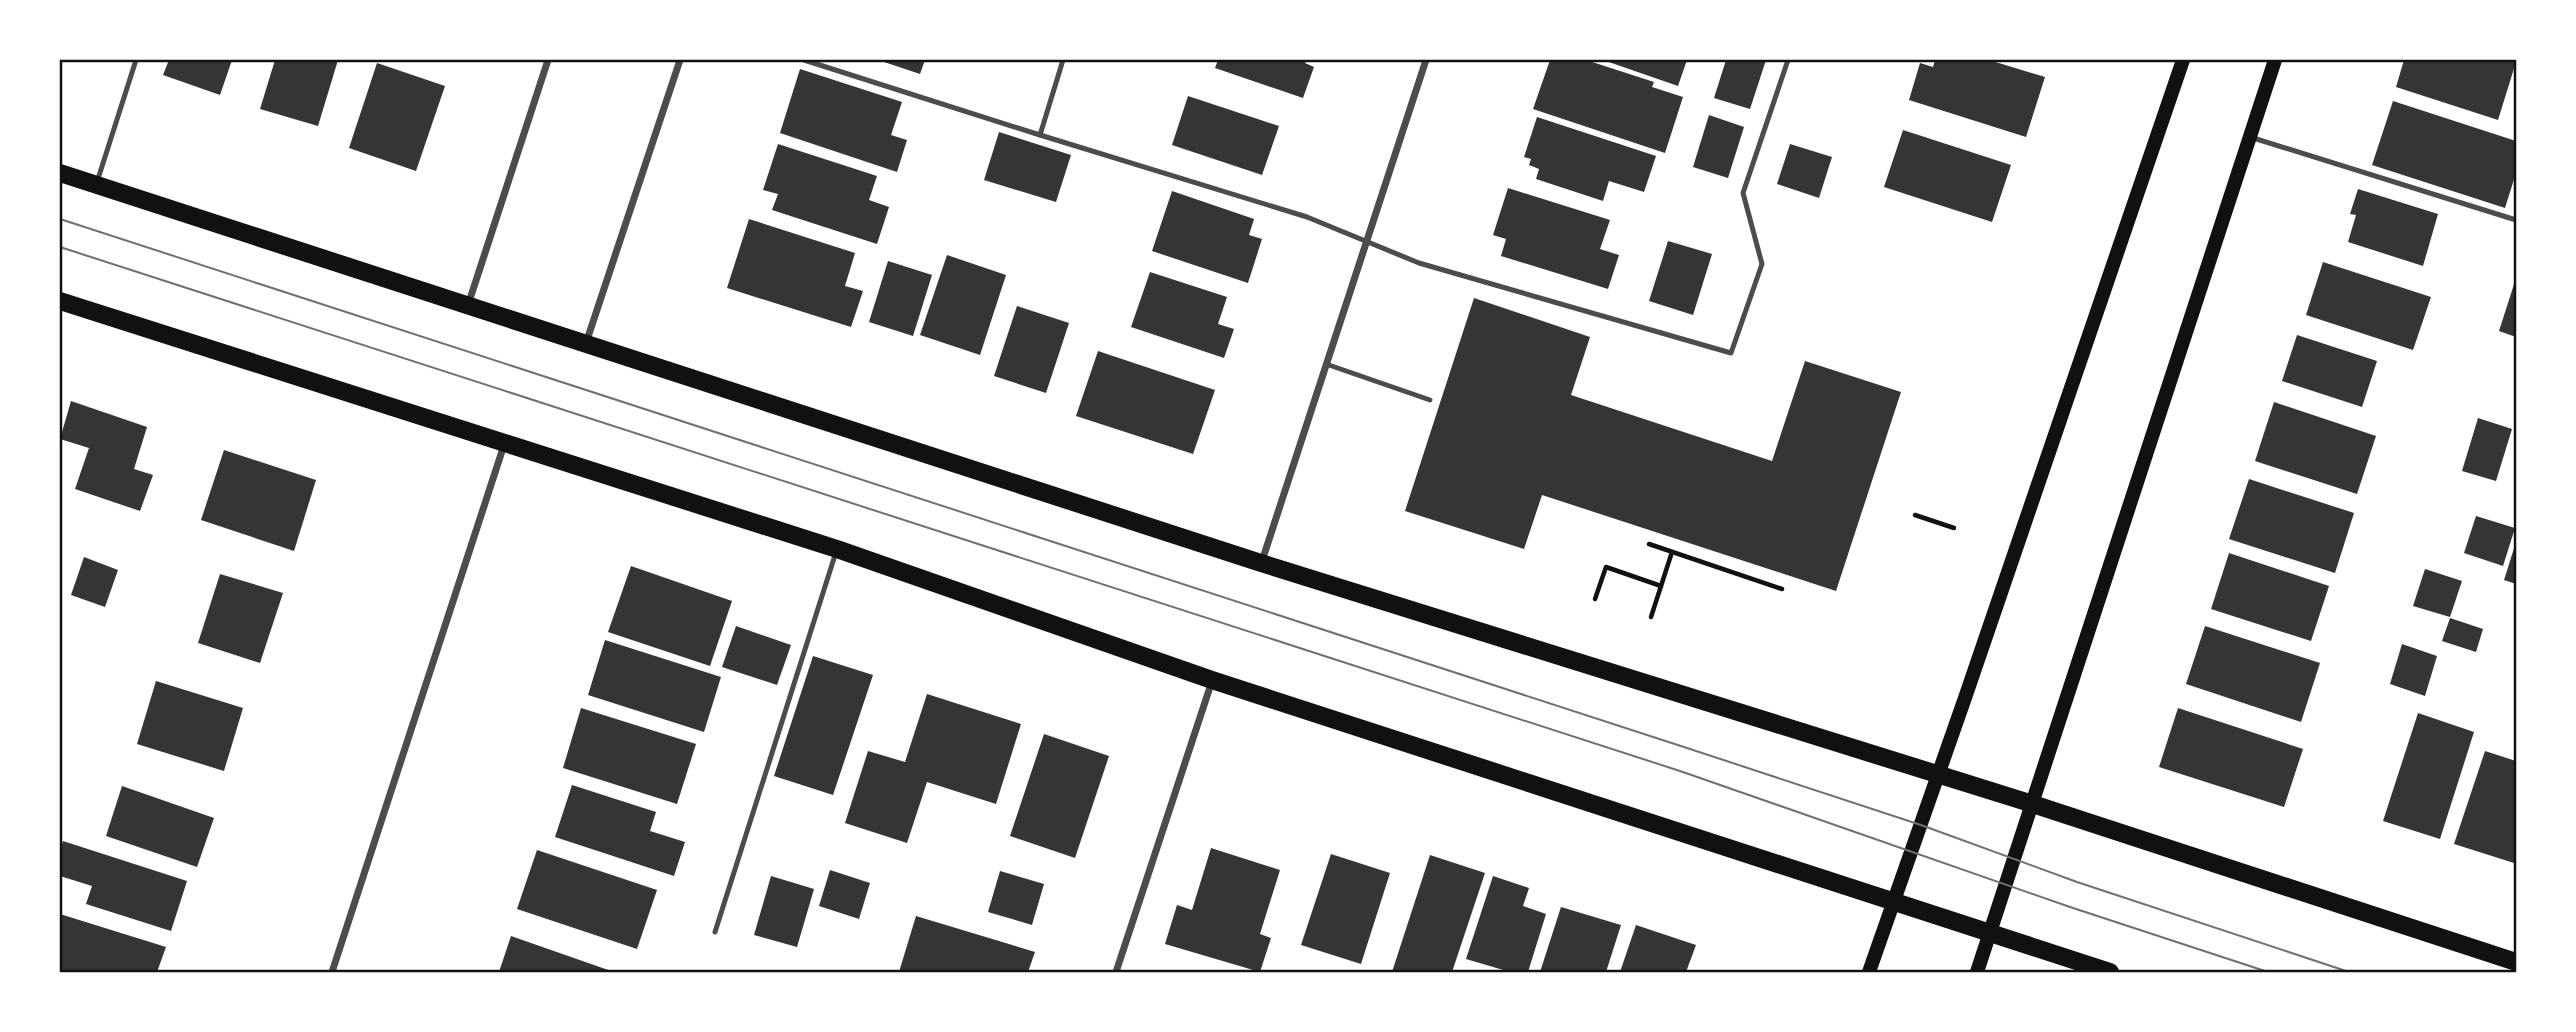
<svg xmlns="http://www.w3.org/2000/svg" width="2576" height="1032" font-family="Lato,sans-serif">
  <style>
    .building { fill: #353535 }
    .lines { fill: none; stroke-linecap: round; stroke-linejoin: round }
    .path { stroke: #111; stroke-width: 4.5 }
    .service { stroke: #4c4c4c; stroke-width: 5 }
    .minor { stroke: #4c4c4c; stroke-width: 7 }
    .secondary { stroke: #111; stroke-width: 14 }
    .primary { stroke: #111; stroke-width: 18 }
    .tram { stroke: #707070; stroke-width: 2 }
    .neatline { fill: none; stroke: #111; stroke-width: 2.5 }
  </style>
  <rect width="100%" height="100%" fill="#fff"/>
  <g class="building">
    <path d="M169 60H232L220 95 163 75Z"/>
    <path d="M275 60H338L318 126 260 109Z"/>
    <path d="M878 60H925L920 74Z"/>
    <path d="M1218 60H1307L1305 63 1314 67 1303 98 1215 68Z"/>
    <path d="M1550 60H1586L1654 82 1652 87 1683 97 1665 153 1533 109Z"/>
    <path d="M1603 60H1687L1678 86Z"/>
    <path d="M1726 60H1766L1750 109 1714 98Z"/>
    <path d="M1935 60H1989L2045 77 2026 137 1909 100 1920 63 1933 67Z"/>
    <path d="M2404 60H2516V62L2498 120 2396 87Z"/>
    <path d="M377 63 445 86 416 171 349 148Z"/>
    <path d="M800 69 902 102 891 135 907 140 897 172 780 133Z"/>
    <path d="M1188 96 1279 126 1262 175 1172 145Z"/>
    <path d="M2393 101 2516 141V173L2505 208 2372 165Z"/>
    <path d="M1709 115 1744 127 1728 178 1693 167Z"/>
    <path d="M1537 117 1656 156 1644 192 1609 181 1603 201 1536 179 1539 169 1529 165 1531 159 1524 157Z"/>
    <path d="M1903 130 2011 165 1992 222 1884 187Z"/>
    <path d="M999 132 1071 155 1056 202 984 180Z"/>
    <path d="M778 144 877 176 869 200 889 207 877 244 772 210 778 194 763 190Z"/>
    <path d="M1790 144 1832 157 1819 198 1777 184Z"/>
    <path d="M1508 188 1610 220 1600 249 1619 255 1608 289 1501 256 1506 239 1493 235Z"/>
    <path d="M2358 189 2438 214 2423 266 2348 242 2356 215 2350 214Z"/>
    <path d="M1172 191 1254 219 1249 235 1262 239 1248 283 1152 251Z"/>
    <path d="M749 219 855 253 845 286 863 291 851 327 727 288Z"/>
    <path d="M1668 241 1712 254 1693 315 1649 301Z"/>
    <path d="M947 255 1006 275 980 355 920 335Z"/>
    <path d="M888 261 932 275 913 336 869 322Z"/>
    <path d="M2323 262 2431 297 2413 350 2306 315Z"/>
    <path d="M1150 272 1227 297 1218 324 1234 329 1224 358 1131 327Z"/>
    <path d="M2516 278V337L2499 331Z"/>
    <path d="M1474 298 1590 337 1571 395 1772 461 1805 361 1901 392 1836 591 1542 495 1524 549 1405 511Z"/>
    <path d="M1017 306 1069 323 1046 393 994 376Z"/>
    <path d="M2297 335 2377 361 2362 407 2282 381Z"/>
    <path d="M1098 351 1215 390 1193 454 1076 416Z"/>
    <path d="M71 401 147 427 134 469 153 475 140 511 75 489 89 448 60 439Z"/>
    <path d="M2274 402 2376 436 2357 494 2255 461Z"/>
    <path d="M2478 418 2512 429 2496 481 2462 471Z"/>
    <path d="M224 450 316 480 294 551 201 520Z"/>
    <path d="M2249 479 2354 513 2335 573 2229 539Z"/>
    <path d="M2476 516 2515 528 2503 566 2464 553Z"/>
    <path d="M2516 542V584L2504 580Z"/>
    <path d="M2229 553 2329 586 2311 641 2211 609Z"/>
    <path d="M84 557 118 570 105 607 71 595Z"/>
    <path d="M631 566 732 601 710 666 608 632Z"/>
    <path d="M2425 569 2462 581 2450 617 2413 606Z"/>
    <path d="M220 574 283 593 260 663 198 643Z"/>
    <path d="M2450 618 2483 629 2476 652 2442 641Z"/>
    <path d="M736 626 791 645 777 685 722 667Z"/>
    <path d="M2205 626 2320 663 2301 722 2186 684Z"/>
    <path d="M605 640 721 677 704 732 588 695Z"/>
    <path d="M2402 644 2437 656 2425 696 2390 684Z"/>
    <path d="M813 656 873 675 833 795 774 776Z"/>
    <path d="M156 681 243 708 224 771 137 744Z"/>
    <path d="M927 694 1021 724 996 804 927 782 907 843 845 823 868 751 905 762Z"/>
    <path d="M581 708 696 744 677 804 563 768Z"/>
    <path d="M2178 708 2303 749 2284 807 2159 767Z"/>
    <path d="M2418 713 2474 732 2440 839 2383 821Z"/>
    <path d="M1044 734 1109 756 1075 858 1010 836Z"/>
    <path d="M2485 751 2516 761V855L2514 863 2454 844Z"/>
    <path d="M572 785 656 812 650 831 685 842 674 876 555 837Z"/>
    <path d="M122 786 214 818 197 867 106 836Z"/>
    <path d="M63 841 187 881 171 931 86 904 92 886 60 876V851Z"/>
    <path d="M1211 848 1280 870 1260 934 1271 938 1260 972 1165 944 1177 905 1192 910Z"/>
    <path d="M537 850 657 890 637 949 517 909Z"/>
    <path d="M1331 854 1390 873 1361 964 1301 945Z"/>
    <path d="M1430 855 1485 873 1452 972H1392Z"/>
    <path d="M830 870 870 883 859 919 819 906Z"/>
    <path d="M1000 871 1044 884 1032 925 988 912Z"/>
    <path d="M771 876 814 889 797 947 754 935Z"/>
    <path d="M1493 876 1529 888 1523 906 1546 914 1528 972H1510L1466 959Z"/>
    <path d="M1561 907 1621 925 1606 972H1540Z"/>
    <path d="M60 914 166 947 157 972H60Z"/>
    <path d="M916 916 1035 952 1028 972H899Z"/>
    <path d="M1636 925 1696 945 1686 972H1620Z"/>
    <path d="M511 936 614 972H499Z"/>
  </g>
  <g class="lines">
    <g class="path">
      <path d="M1915 515 1954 528"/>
      <path d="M1649 544 1782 589"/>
      <path d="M1595 599 1606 567 1661 586 1672 552"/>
      <path d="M1651 617 1661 586"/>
    </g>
    <g class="service">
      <path d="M804 60 1040 135 1063 60"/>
      <path d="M1040 135 1307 217 1419 263 1731 353 1762 264 1743 193 1788 60"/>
      <path d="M2250 137 2516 220"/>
      <path d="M97 182 136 60"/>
      <path d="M1326 364 1430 400"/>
      <path d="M715 932 836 552"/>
    </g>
    <g class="minor">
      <path d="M468 305 548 60"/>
      <path d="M586 343 680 60"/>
      <path d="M1262 561 1426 60"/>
      <path d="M332 972 504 445"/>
      <path d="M1116 972 1212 681"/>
    </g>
    <g class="secondary">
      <path d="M1869 972 1966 695 2183 60"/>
      <path d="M1977 972 2275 60"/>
    </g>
    <g class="primary">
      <path d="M60 173 1261 563 2033 804 2516 962"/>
      <path d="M60 301 837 549 1212 680 2110 972"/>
    </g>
    <g class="tram">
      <path d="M60 219 1687 748 1921 825 2077 882 2349 972"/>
      <path d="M60 247 1680 771 2070 907 2268 972"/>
    </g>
  </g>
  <rect width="2576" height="1032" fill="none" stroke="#ffffff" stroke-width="122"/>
  <rect x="61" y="61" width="2454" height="910" class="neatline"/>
</svg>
